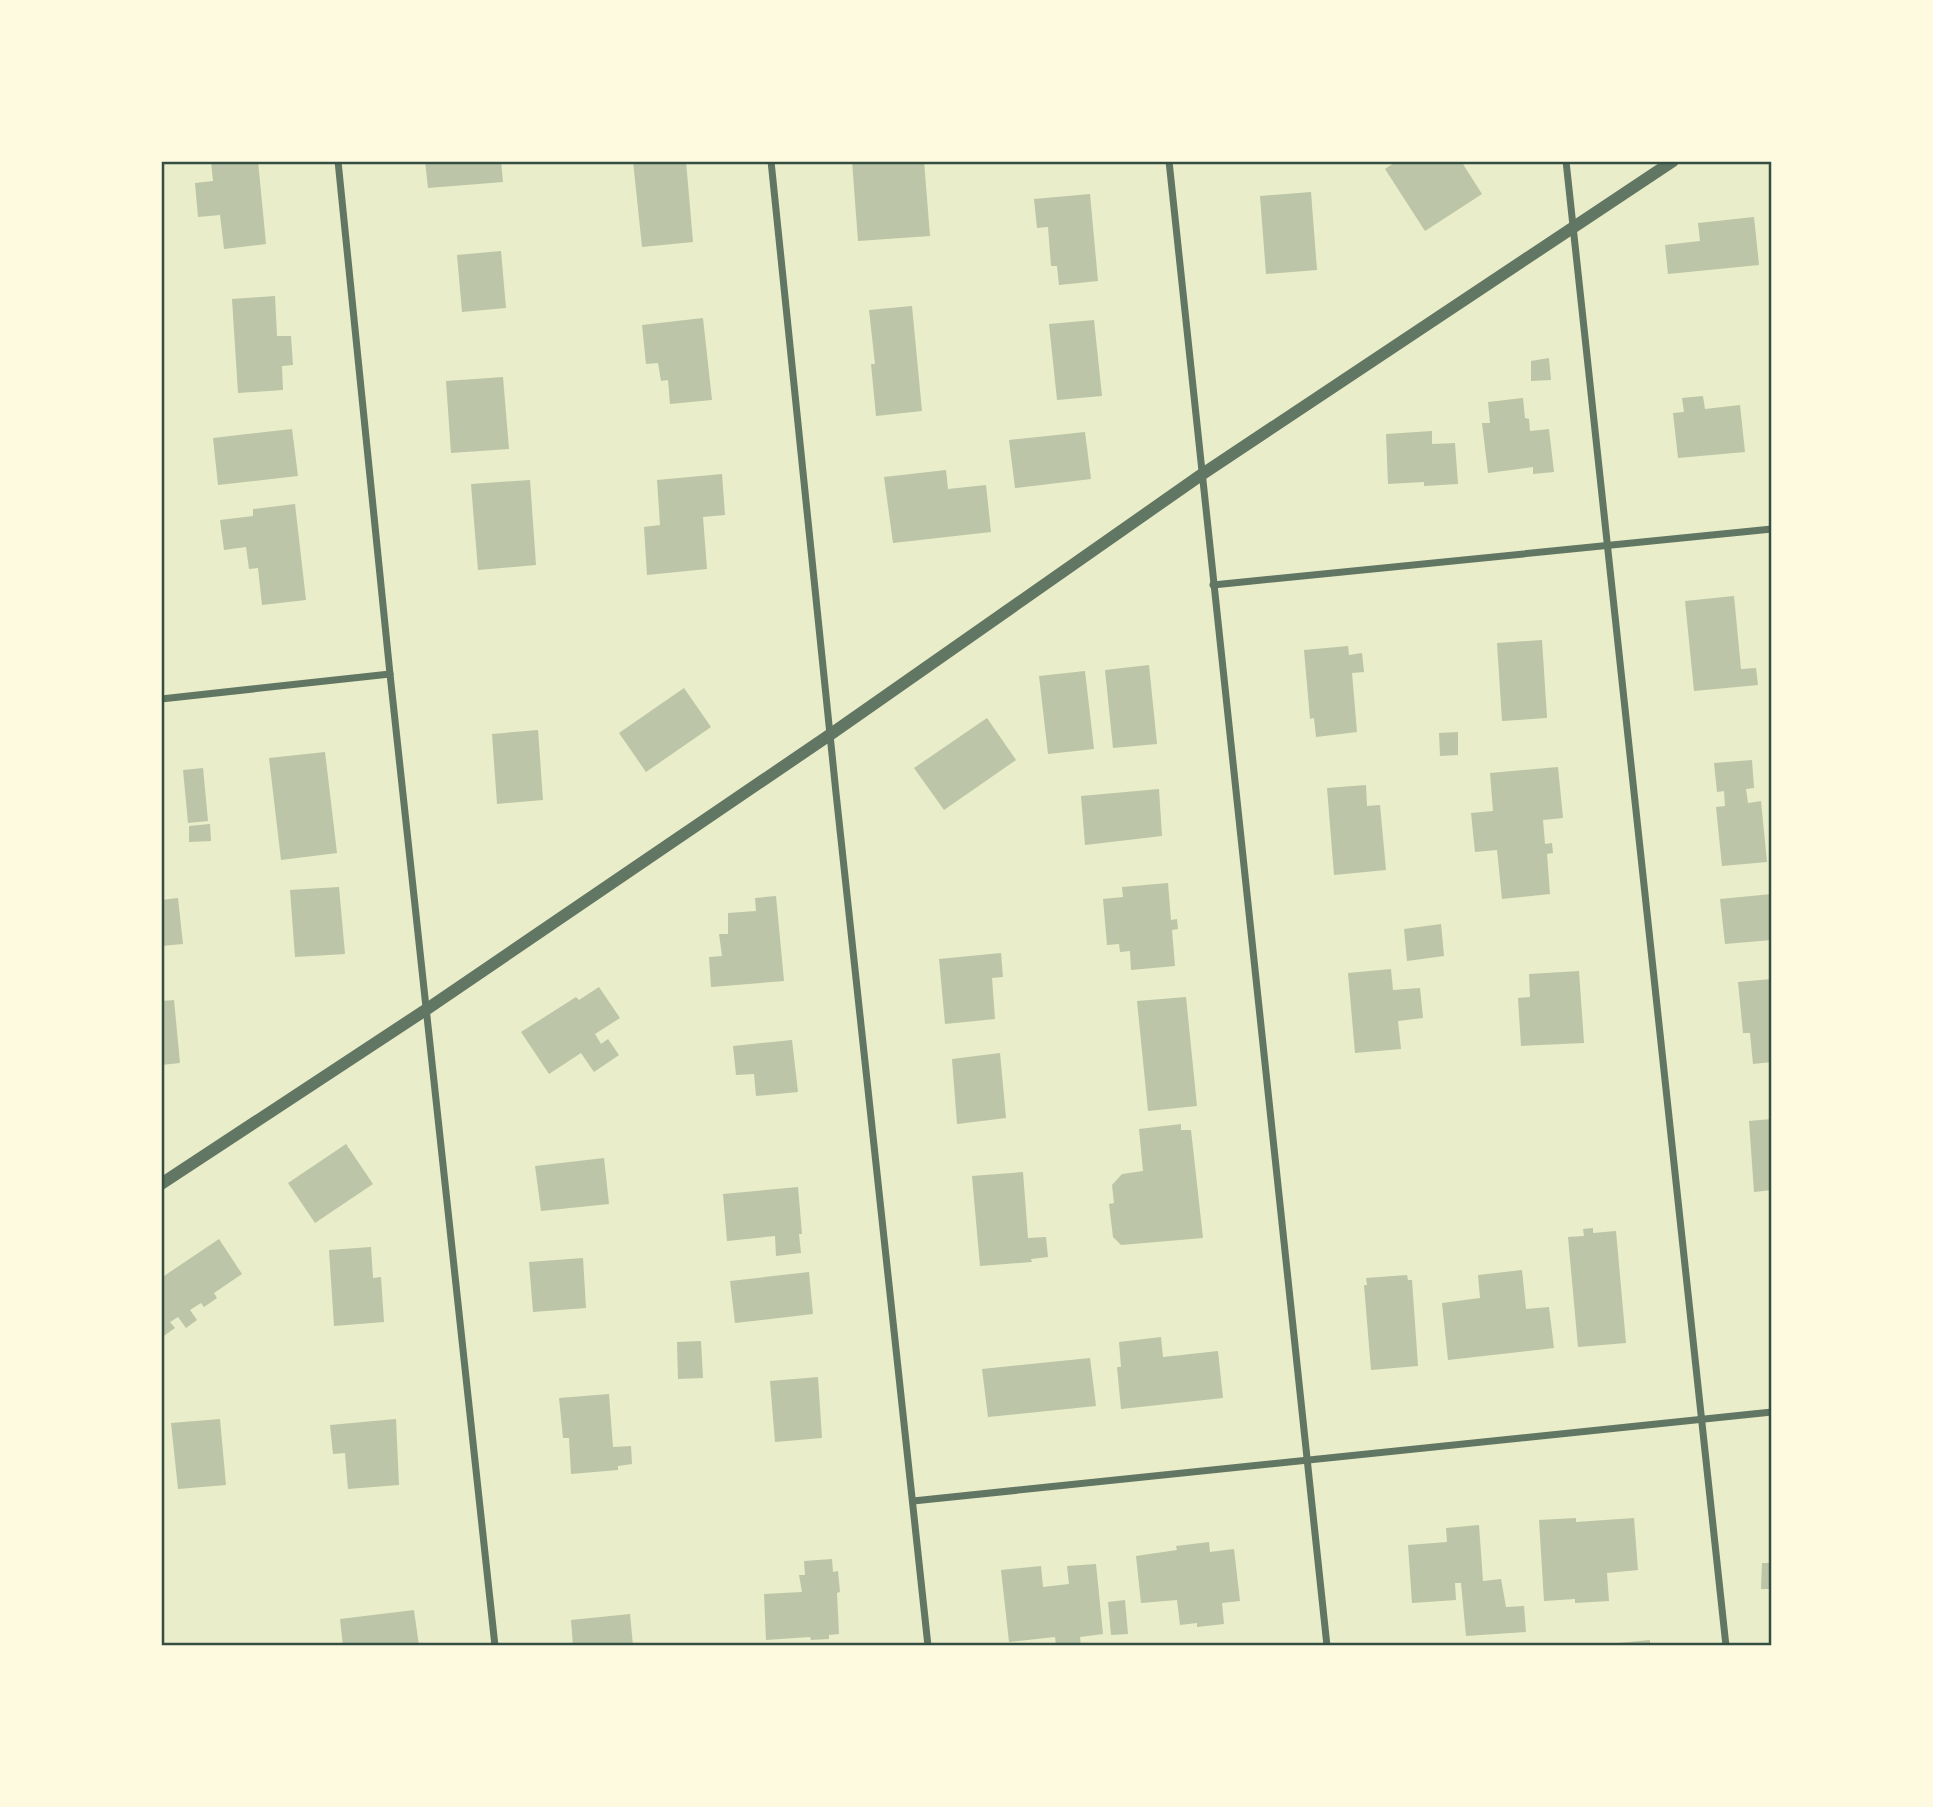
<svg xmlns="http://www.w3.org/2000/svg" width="1933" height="1807" font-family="Manrope,sans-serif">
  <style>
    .building { fill: #bcc5a7 }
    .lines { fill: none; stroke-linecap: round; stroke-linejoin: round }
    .minor { stroke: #617663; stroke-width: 7 }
    .tertiary { stroke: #617663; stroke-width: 12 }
    .neatline { fill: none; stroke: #344e41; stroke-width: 2.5 }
  </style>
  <rect width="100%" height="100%" fill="#e9edc9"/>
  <g class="building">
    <path d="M211 161H258L266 244 224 249 220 215 198 217 195 183 213 181Z"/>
    <path d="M425 161H501L503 182 428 188Z"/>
    <path d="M633 161H686L693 242 642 247Z"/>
    <path d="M852 161H924L930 236 858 241Z"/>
    <path d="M1397 161H1461L1482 194 1425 231 1385 169Z"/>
    <path d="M1311 192 1317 270 1266 274 1260 196Z"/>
    <path d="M1090 194 1098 281 1059 285 1057 266H1051L1048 227 1037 228 1034 199Z"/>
    <path d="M1754 217 1759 265 1668 274 1665 245 1700 241 1698 223Z"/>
    <path d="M501 251 506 308 462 312 457 255Z"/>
    <path d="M275 296 277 336H291L293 365 282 366 283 390 238 393 232 299Z"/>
    <path d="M912 306 922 411 876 416 871 364H875L869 310Z"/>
    <path d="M703 318 712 400 670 404 668 380 661 381 658 363 646 364 642 325Z"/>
    <path d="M1094 320 1102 396 1057 400 1049 324Z"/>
    <path d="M1549 358 1551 380 1531 381V361Z"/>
    <path d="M503 377 509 449 451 453 446 381Z"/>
    <path d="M1703 396 1705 409 1740 405 1745 452 1678 458 1673 413 1684 412 1682 398Z"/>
    <path d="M1523 398 1525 418 1529 419 1530 431 1549 429 1554 472 1533 474V467L1488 473 1482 423H1490L1488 402Z"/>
    <path d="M292 429 298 476 218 485 213 438Z"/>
    <path d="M1432 431V444L1455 443 1458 484 1424 486V482L1388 484 1386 434Z"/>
    <path d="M1085 432 1091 479 1015 488 1009 440Z"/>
    <path d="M946 470 948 489 986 485 991 532 893 543 884 477Z"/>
    <path d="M722 474 725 515 703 517 707 569 647 575 644 527 660 525 657 480Z"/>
    <path d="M530 480 536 565 478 570 471 484Z"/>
    <path d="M295 504 306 600 262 605 258 568 249 569 246 547 224 550 220 520 253 516V509Z"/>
    <path d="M1734 596 1741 669 1756 668 1758 685 1694 691 1685 601Z"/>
    <path d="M1542 640 1547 718 1502 721 1497 643Z"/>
    <path d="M1348 646 1349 655 1362 653 1364 672 1352 673 1357 732 1316 737 1314 718 1310 719 1304 650Z"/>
    <path d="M1149 665 1157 744 1113 748 1105 670Z"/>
    <path d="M1085 671 1094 749 1048 754 1039 676Z"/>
    <path d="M684 688 711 727 646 772 619 733Z"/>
    <path d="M987 718 1016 760 944 810 914 768Z"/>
    <path d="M538 730 543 800 497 804 492 734Z"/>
    <path d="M1458 732V755L1440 756 1439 733Z"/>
    <path d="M325 752 337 853 281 860 269 758Z"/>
    <path d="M1752 760 1754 788 1746 789 1748 803 1761 801 1767 862 1722 866 1716 807 1725 806 1724 791 1717 792 1714 763Z"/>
    <path d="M1558 767 1563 818 1543 820 1545 844 1552 843 1553 853 1547 854 1550 894 1502 899 1497 850 1475 852 1471 813 1493 811 1490 773Z"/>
    <path d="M203 768 208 821 188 823 183 770Z"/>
    <path d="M1366 785 1367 806 1380 805 1386 870 1334 875 1327 788Z"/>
    <path d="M1159 789 1162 836 1085 845 1081 796Z"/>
    <path d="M210 824 211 841 189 842V826Z"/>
    <path d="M1168 883 1171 920 1177 919 1178 929 1172 930 1175 966 1131 970 1130 951 1120 952 1119 944 1107 945 1103 899 1123 897 1122 887Z"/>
    <path d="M339 887 345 954 295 957 290 890Z"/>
    <path d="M1772 894V940L1725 944 1720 899Z"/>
    <path d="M776 896 784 981 711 987 709 957 722 956 719 934H728V913L756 911 755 898Z"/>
    <path d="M178 898 183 944 161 946V900Z"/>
    <path d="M1441 924 1444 956 1407 961 1404 929Z"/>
    <path d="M1001 953 1003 977 992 978 995 1019 945 1024 939 959Z"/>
    <path d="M1391 969 1393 990 1420 988 1423 1018 1398 1021 1401 1049 1355 1053 1348 973Z"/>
    <path d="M1579 971 1584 1043 1521 1046 1518 998 1530 997 1529 974Z"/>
    <path d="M1772 979V1062L1753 1064 1750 1033H1743L1738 982Z"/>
    <path d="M599 987 620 1018 595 1034 601 1044 608 1039 619 1055 594 1072 581 1053 549 1074 521 1032 576 997 579 1000Z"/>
    <path d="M1186 997 1197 1106 1148 1111 1137 1001Z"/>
    <path d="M174 1000 180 1063 161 1065V1001Z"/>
    <path d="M792 1040 798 1092 756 1096 754 1074 736 1075 733 1046Z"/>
    <path d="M1000 1053 1006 1118 957 1124 952 1059Z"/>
    <path d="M1772 1119V1190L1754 1192 1749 1121Z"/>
    <path d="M1181 1124V1130H1191L1203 1238 1121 1245 1113 1237 1109 1204 1114 1203 1112 1185 1122 1174 1143 1171 1139 1129Z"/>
    <path d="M346 1144 373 1184 315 1223 288 1183Z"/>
    <path d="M604 1158 609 1204 541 1211 535 1166Z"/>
    <path d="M1023 1172 1028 1238 1046 1237 1048 1257 1031 1259 1032 1262 980 1266 972 1176Z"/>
    <path d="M798 1187 802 1234H799L801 1253 776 1256 775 1236 727 1241 723 1194Z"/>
    <path d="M1593 1228V1233L1616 1231 1626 1343 1578 1347 1568 1237 1584 1236 1583 1229Z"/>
    <path d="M219 1239 242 1274 214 1293 217 1298 204 1307 201 1303 190 1310 197 1320 186 1328 178 1317 170 1322 175 1328 161 1338V1278Z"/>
    <path d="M371 1247 373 1278 381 1277 384 1322 334 1326 329 1250Z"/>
    <path d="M583 1258 586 1308 533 1312 529 1262Z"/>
    <path d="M1522 1270 1526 1309 1549 1307 1554 1348 1448 1360 1442 1303 1480 1298 1478 1275Z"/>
    <path d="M809 1272 813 1314 735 1323 730 1281Z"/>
    <path d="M1407 1275 1408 1280H1412L1418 1366 1371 1370 1364 1285H1367L1366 1278Z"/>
    <path d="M1161 1337 1163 1357 1218 1351 1223 1398 1121 1409 1117 1367H1121L1119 1342Z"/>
    <path d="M701 1341 703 1378 678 1379 677 1342Z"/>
    <path d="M1090 1358 1096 1406 988 1417 982 1369Z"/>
    <path d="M818 1377 822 1438 775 1442 770 1381Z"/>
    <path d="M609 1394 613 1447 631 1446 632 1464 618 1466V1470L571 1474 569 1438H563L559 1398Z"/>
    <path d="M220 1419 226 1485 178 1489 171 1423Z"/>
    <path d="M396 1419 399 1485 348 1489 345 1453 333 1454 330 1425Z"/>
    <path d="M1576 1518V1522L1634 1518 1638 1570 1607 1573 1609 1601 1575 1603V1599L1544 1601 1539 1520Z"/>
    <path d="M1479 1525 1483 1581 1501 1579 1506 1607 1524 1606 1526 1632 1466 1636 1461 1583H1455L1456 1600 1412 1603 1408 1545 1447 1542 1446 1528Z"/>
    <path d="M1209 1542 1210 1552 1234 1549 1240 1601 1222 1603 1224 1624 1197 1627V1623L1180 1625 1177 1600 1141 1603 1136 1556 1177 1550 1176 1546Z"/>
    <path d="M832 1559 833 1572 838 1571 840 1592 837 1593 839 1634 829 1635V1639L811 1640 810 1637 766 1640 764 1594 802 1592 799 1575H805L804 1561Z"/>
    <path d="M1762 1563H1772V1589H1761Z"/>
    <path d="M1096 1564 1103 1634 1080 1637 1081 1646H1056L1055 1637 1009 1642 1001 1570 1041 1566 1043 1587 1069 1584 1067 1566Z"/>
    <path d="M1125 1600 1128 1634 1111 1635 1108 1602Z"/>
    <path d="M414 1610 419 1646H343L340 1619Z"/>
    <path d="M630 1614 633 1646H573L571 1620Z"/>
    <path d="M1650 1640V1646H1609L1608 1644Z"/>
  </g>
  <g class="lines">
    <g class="minor">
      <path d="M338 161 390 674 495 1646"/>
      <path d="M771 161 836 793 928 1646"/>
      <path d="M1169 161 1327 1646"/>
      <path d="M1566 161 1726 1646"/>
      <path d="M1213 585 1772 529"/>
      <path d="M161 699 390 674"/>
      <path d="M913 1501 1772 1412"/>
    </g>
    <path class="tertiary" d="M161 1184 427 1009 831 734 1201 475 1673 161"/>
  </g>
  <rect width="1933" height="1807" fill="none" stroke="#fefae0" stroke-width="326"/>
  <rect x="163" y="163" width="1607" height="1481" class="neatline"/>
</svg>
